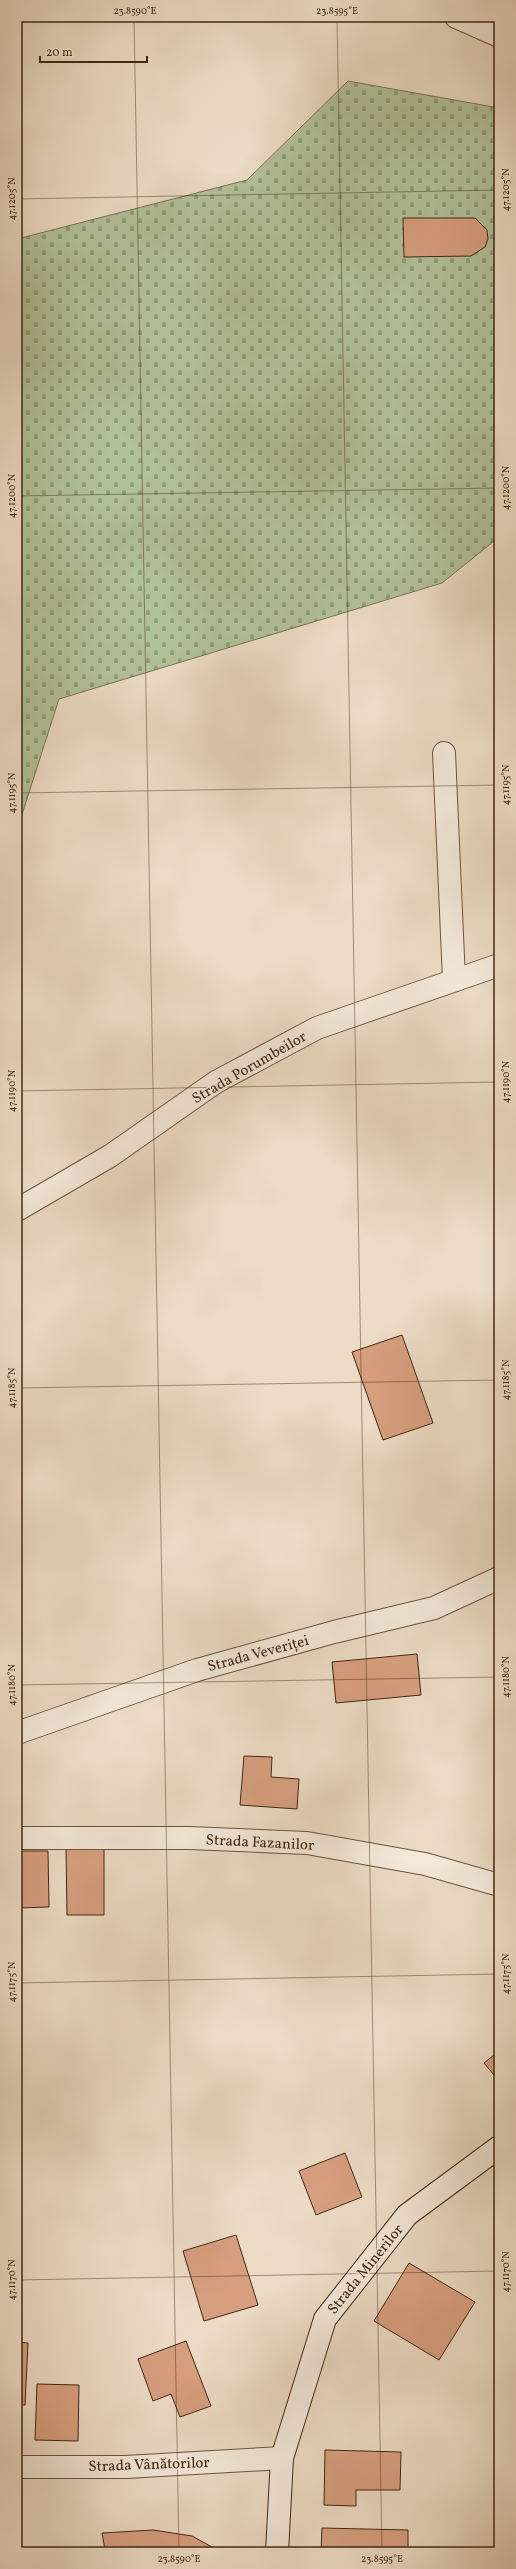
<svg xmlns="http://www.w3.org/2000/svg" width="516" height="2569" font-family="Vollkorn,serif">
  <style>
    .cemetery { fill: url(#cemetery-stones); stroke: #7a7456 }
    .building { fill: #d79f7f; stroke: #422812 }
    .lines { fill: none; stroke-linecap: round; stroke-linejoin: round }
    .street-casing { stroke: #6c553f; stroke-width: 24 }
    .secondary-casing { stroke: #422812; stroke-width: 24 }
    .street { stroke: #f3e8d9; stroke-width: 22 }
    .secondary { stroke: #f3e8d9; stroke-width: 22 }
    .ticks { fill: none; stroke: #422812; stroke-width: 1; stroke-opacity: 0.45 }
    .labels { text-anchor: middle; stroke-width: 3; stroke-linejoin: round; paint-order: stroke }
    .street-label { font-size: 15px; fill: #422812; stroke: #f3e8d9 }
    .neatline { fill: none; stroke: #422812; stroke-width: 1.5 }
    .ticks-label { font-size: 10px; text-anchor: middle; fill: #422812 }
  </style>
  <defs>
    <pattern id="cemetery-stones" width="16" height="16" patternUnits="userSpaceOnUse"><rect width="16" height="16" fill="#b1c19a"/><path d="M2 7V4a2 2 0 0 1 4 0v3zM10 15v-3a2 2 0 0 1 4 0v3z" fill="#929d7c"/></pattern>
  </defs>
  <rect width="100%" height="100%" fill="#ecdbc5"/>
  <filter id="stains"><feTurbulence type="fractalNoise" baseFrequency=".005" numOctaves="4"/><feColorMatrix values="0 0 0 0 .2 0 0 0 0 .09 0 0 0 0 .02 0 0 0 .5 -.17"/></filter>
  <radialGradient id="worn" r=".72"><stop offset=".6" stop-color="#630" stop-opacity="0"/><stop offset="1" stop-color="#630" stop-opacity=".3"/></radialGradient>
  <path class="cemetery" d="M348 81 499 108V537L442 583 59 699 17 830V239L247 180Z"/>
  <g class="building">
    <path d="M403 218H475L487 230 488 239 485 247 471 256 404 257Z"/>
    <path d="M402 1335 433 1423 383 1440 352 1352Z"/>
    <path d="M499 1464V1479L494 1466Z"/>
    <path d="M417 1654 421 1695 336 1703 332 1662Z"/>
    <path d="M244 1756 272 1757 271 1777 299 1779 297 1809 240 1805Z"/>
    <path d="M66 1848H104V1915H67Z"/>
    <path d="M17 1851H48L49 1907 17 1908Z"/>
    <path d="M499 2051V2081L484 2063Z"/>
    <path d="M345 2153 362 2197 316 2215 299 2171Z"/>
    <path d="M236 2235 258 2305 204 2321 183 2251Z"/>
    <path d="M409 2263 475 2302 439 2360 374 2321Z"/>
    <path d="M186 2341 211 2406 180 2417 171 2394 153 2401 138 2359Z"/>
    <path d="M17 2342 28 2343 25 2405H17Z"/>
    <path d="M37 2384 79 2385 78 2441 35 2440Z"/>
    <path d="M325 2450 401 2452 400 2490H356V2506L324 2505Z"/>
    <path d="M322 2528 408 2530V2552H321Z"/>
    <path d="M153 2530 192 2536 221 2552H77L105 2550 102 2533Z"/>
  </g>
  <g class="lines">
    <defs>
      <g id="street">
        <path d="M456 17 499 36"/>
        <path d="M444 753 454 980"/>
        <path d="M17 1210 110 1156 216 1082 317 1028 499 965"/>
        <path d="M17 1733 197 1670 334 1632 434 1608 499 1578"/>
        <path d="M17 1838H189L307 1843 425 1864 499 1885"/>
        <path d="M17 2467H126L282 2458"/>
      </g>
      <path id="secondary" d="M277 2552 282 2458 325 2319 407 2215 499 2147"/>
    </defs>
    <use href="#street" class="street-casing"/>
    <use href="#secondary" class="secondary-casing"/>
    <use href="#street" class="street"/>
    <use href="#secondary" class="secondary"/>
  </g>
  <path class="ticks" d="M134 17 179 2552M337 17 382 2552M17 199 499 190M17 496 499 488M17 793 499 785M17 1091 499 1082M17 1388 499 1380M17 1685 499 1677M17 1983 499 1974M17 2280 499 2271"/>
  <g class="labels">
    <g class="street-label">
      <text transform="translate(249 1067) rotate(-30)" y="5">Strada Porumbeilor</text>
      <text transform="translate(258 1653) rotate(-15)" y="5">Strada Veveriței</text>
      <text transform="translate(260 1842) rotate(3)" y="5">Strada Fazanilor</text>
      <text transform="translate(365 2269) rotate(-51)" y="5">Strada Minerilor</text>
      <text transform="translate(149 2464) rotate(-2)" y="5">Strada Vânătorilor</text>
    </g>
  </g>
  <rect width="516" height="2569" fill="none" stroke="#ecdbc5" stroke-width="44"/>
  <path d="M40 56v6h107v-6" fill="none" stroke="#422812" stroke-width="2"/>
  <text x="46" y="56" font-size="12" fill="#422812" stroke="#f3e8d9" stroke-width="3" paint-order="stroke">20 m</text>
  <rect x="22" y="22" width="472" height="2525" class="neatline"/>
  <g class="ticks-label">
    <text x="135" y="14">23.8590°E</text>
    <text x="337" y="14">23.8595°E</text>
    <text transform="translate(505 190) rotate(-90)" y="4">47.1205°N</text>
    <text transform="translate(11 199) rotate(-90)" y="4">47.1205°N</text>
    <text transform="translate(505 488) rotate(-90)" y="4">47.1200°N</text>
    <text transform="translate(11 496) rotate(-90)" y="4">47.1200°N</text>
    <text transform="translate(505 785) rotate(-90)" y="4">47.1195°N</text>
    <text transform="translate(11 793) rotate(-90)" y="4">47.1195°N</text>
    <text transform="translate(505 1082) rotate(-90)" y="4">47.1190°N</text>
    <text transform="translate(11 1091) rotate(-90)" y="4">47.1190°N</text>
    <text transform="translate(505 1380) rotate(-90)" y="4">47.1185°N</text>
    <text transform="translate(11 1388) rotate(-90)" y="4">47.1185°N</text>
    <text transform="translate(505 1677) rotate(-90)" y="4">47.1180°N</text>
    <text transform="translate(11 1685) rotate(-90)" y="4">47.1180°N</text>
    <text transform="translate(505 1974) rotate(-90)" y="4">47.1175°N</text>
    <text transform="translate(11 1982) rotate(-90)" y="4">47.1175°N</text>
    <text transform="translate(505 2272) rotate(-90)" y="4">47.1170°N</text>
    <text transform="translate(11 2280) rotate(-90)" y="4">47.1170°N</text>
    <text x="179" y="2562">23.8590°E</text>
    <text x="382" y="2562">23.8595°E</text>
  </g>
  <rect width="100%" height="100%" filter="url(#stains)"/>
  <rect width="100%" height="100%" fill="url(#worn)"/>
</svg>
